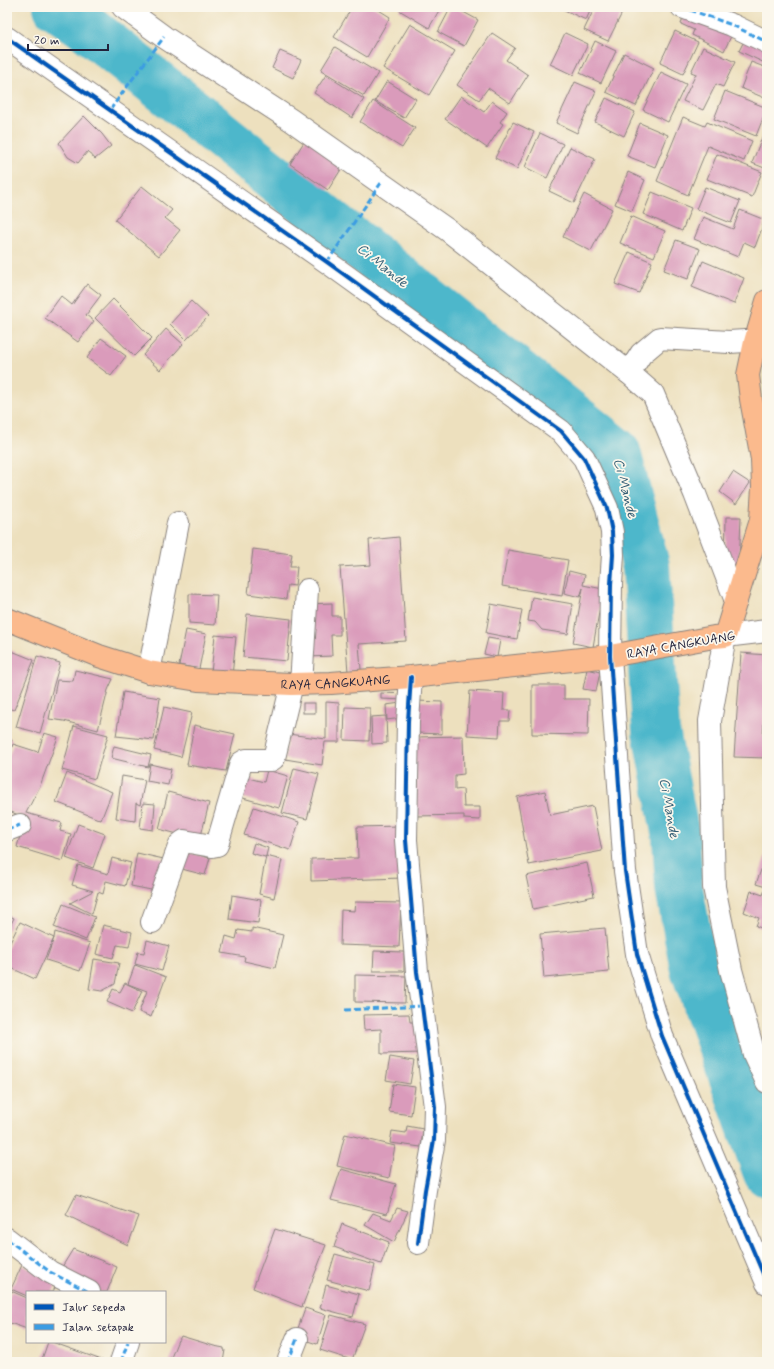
<svg xmlns="http://www.w3.org/2000/svg" width="774" height="1369" font-family="Mynerve,sans-serif">
  <style>
    .lines { fill: none; stroke-linecap: round; stroke-linejoin: round }
    .river { stroke: #4eb7cb; stroke-width: 48 }
    .building { fill: #da9bbb }
    .minor-casing { stroke: #88817c; stroke-width: 24 }
    .major-casing { stroke: #88817c; stroke-width: 24 }
    .minor { stroke: #fff; stroke-width: 22 }
    .major { stroke: #fbba8d; stroke-width: 22 }
    .quiet { stroke: #3c9ce2; stroke-width: 3; stroke-dasharray: 6 3; stroke-linecap: butt }
    .cycleway-casing { stroke: #fbf7ec; stroke-width: 6 }
    .cycleway { stroke: #0057b8; stroke-width: 4 }
    .labels { text-anchor: middle; stroke-width: 3.5; stroke-linejoin: round; paint-order: stroke }
    .street-label { font-size: 13px; fill: #22223b; stroke: #fbf7ec }
    .water-label { font-size: 14px; font-style: italic; fill: #345e75; stroke: #fbf7ec }
  </style>
  <rect width="100%" height="100%" fill="#fbf7ec"/>
  <filter id="ink" filterUnits="userSpaceOnUse"><feTurbulence type="fractalNoise" baseFrequency=".025" numOctaves="2"/><feDisplacementMap in="SourceGraphic" scale="8" xChannelSelector="R" yChannelSelector="G"/><feConvolveMatrix kernelMatrix="1 2 1 2 8 2 1 2 1" color-interpolation-filters="sRGB"/></filter>
  <filter id="wash" filterUnits="userSpaceOnUse"><feTurbulence type="fractalNoise" baseFrequency=".012" numOctaves="4" result="noise"/><feDisplacementMap in="SourceGraphic" scale="16" xChannelSelector="R" yChannelSelector="G"/><feGaussianBlur stdDeviation="0.9" result="paint"/><feColorMatrix in="noise" values="0 0 0 0 0 0 0 0 0 0 0 0 0 0 0 0 0 1.4 0 .05"/><feComposite in="paint" operator="in"/></filter>
  <g filter="url(#wash)">
    <rect width="100%" height="100%" fill="#ede0be"/>
    <g class="lines">
      <path class="river" d="M57 7 85 26 617 452 646 566 656 731 676 837 679 888 694 969 767 1173"/>
    </g>
    <g id="blocks">
      <g class="building">
        <path d="M352 7H374L390 17 367 57 334 37Z"/>
        <path d="M401 7H441L429 28 399 10Z"/>
        <path d="M451 7H454L478 20 464 46 438 32Z"/>
        <path d="M558 7H592L586 20Z"/>
        <path d="M595 7H625L608 41 584 30Z"/>
        <path d="M685 10 734 30 724 51 692 35 694 30 681 24Z"/>
        <path d="M410 24 455 51 429 95 383 68Z"/>
        <path d="M675 31 698 42 683 74 660 63Z"/>
        <path d="M492 33 515 48 506 60 528 75 510 103 488 88 479 100 457 85Z"/>
        <path d="M565 33 588 44 573 75 550 64Z"/>
        <path d="M747 35 767 45V64L739 51Z"/>
        <path d="M595 41 616 51 601 83 580 73Z"/>
        <path d="M335 47 378 73 364 96 321 70Z"/>
        <path d="M703 47 735 62 723 87 716 84 703 110 683 101 696 74 691 72Z"/>
        <path d="M280 51 301 60 293 78 272 68Z"/>
        <path d="M624 53 654 68 636 106 606 92Z"/>
        <path d="M751 62 767 68V99L741 88Z"/>
        <path d="M661 72 686 84 668 122 643 110Z"/>
        <path d="M326 75 364 99 352 118 314 93Z"/>
        <path d="M387 81 416 99 404 118 375 101Z"/>
        <path d="M575 82 596 91 577 133 556 123Z"/>
        <path d="M725 91 767 108 756 136 714 119Z"/>
        <path d="M461 96 484 112 492 101 507 112 500 122 503 124 487 148 445 119Z"/>
        <path d="M606 98 635 112 624 136 595 122Z"/>
        <path d="M373 101 415 128 402 148 360 122Z"/>
        <path d="M84 116 102 134 111 146 95 159 88 151 78 163 68 157 59 143Z"/>
        <path d="M683 117 705 126 707 122 752 141 744 161 708 146 688 195 657 181Z"/>
        <path d="M513 122 534 132 517 169 495 158Z"/>
        <path d="M640 123 668 135 655 167 627 156Z"/>
        <path d="M540 133 563 144 547 178 525 167Z"/>
        <path d="M309 134 347 160 328 190 290 164Z"/>
        <path d="M763 135 767 137V169L752 163Z"/>
        <path d="M570 147 595 159 574 203 549 191Z"/>
        <path d="M717 154 762 172 752 197 707 179Z"/>
        <path d="M628 172 645 180 632 211 615 204Z"/>
        <path d="M142 186 172 210 165 218 180 230 159 256 115 220Z"/>
        <path d="M705 187 740 201 731 223 696 209Z"/>
        <path d="M652 192 691 208 682 231 643 214Z"/>
        <path d="M584 194 612 209 591 251 563 237Z"/>
        <path d="M740 210 765 220 755 247 744 242 738 257 694 239 703 217 733 229Z"/>
        <path d="M631 216 665 231 654 257 620 243Z"/>
        <path d="M676 240 700 249 688 279 664 270Z"/>
        <path d="M629 252 652 262 639 293 615 284Z"/>
        <path d="M703 261 744 278 734 304 692 287Z"/>
        <path d="M87 284 101 295 86 315 94 321 78 342 45 318 61 296 72 305Z"/>
        <path d="M113 299 152 338 134 356 95 318Z"/>
        <path d="M191 301 208 317 186 340 170 324Z"/>
        <path d="M166 329 183 344 160 370 143 355Z"/>
        <path d="M101 338 126 356 111 376 87 358Z"/>
        <path d="M733 472 750 483 736 504 720 492Z"/>
        <path d="M726 517H741L739 567 725 566Z"/>
        <path d="M399 537 406 641 359 644 361 670 348 672 340 567 371 565 369 540Z"/>
        <path d="M253 549 292 554 290 567H297L295 586 288 585 286 599 248 594Z"/>
        <path d="M508 550 568 560 562 596 502 586Z"/>
        <path d="M569 571 585 575 583 585 603 589 593 647 573 643 583 588 580 597 564 593Z"/>
        <path d="M189 594 217 595 215 625 189 623Z"/>
        <path d="M532 597 573 604 568 634 542 630 535 622 528 621Z"/>
        <path d="M332 603V616H340V635H331L332 656 309 657 307 604Z"/>
        <path d="M491 604 522 610 517 639 486 633Z"/>
        <path d="M247 614 291 619 287 661 243 657Z"/>
        <path d="M186 630 206 634 199 669 179 665Z"/>
        <path d="M215 635 236 637 232 676 211 673Z"/>
        <path d="M488 638 500 640 497 657 484 654Z"/>
        <path d="M7 649 34 660 14 710 7 708Z"/>
        <path d="M741 653 767 655V681L763 735 767 736V758L734 757Z"/>
        <path d="M37 656 60 663 40 733 16 727Z"/>
        <path d="M587 669 600 672 596 691 583 689Z"/>
        <path d="M75 670 113 679 108 690 98 730 64 721 49 719 57 680 73 681Z"/>
        <path d="M532 685H564V699H589L588 735 532 734Z"/>
        <path d="M470 691 504 693 503 710H510L509 721H500L499 737 467 735Z"/>
        <path d="M123 692 160 698 154 740 116 736Z"/>
        <path d="M381 693 406 694 405 700 381 699Z"/>
        <path d="M416 701 442 702V734L416 733Z"/>
        <path d="M326 702 339 703V742H325L322 765 285 759 288 734 326 739Z"/>
        <rect x="303" y="703" width="12" height="10"/>
        <path d="M401 703 402 718 387 720 386 705Z"/>
        <path d="M164 707 192 713 181 757 154 750Z"/>
        <path d="M345 707 370 708 369 741 344 740Z"/>
        <path d="M386 716 387 743 372 744 371 717Z"/>
        <path d="M194 725 235 734 226 771 187 765Z"/>
        <path d="M74 726 108 735 95 779 62 770Z"/>
        <path d="M44 733 58 737 40 786 26 813 62 823 60 831 71 834 63 861 17 847 25 818 7 810V761L13 744 38 752Z"/>
        <path d="M463 736 464 774 455 775V790L463 789 464 807H480V820L464 819V815L416 816 414 737Z"/>
        <path d="M7 737 12 740 7 749Z"/>
        <path d="M114 746 151 755 148 767 111 758Z"/>
        <path d="M150 764 171 769 168 785 147 781Z"/>
        <path d="M294 768 319 774 307 819 282 813Z"/>
        <path d="M267 770 288 776 279 808 243 798 248 778 264 782Z"/>
        <path d="M67 773 112 792 101 820 56 802Z"/>
        <path d="M122 776 145 780 140 805 136 803 135 821 116 818Z"/>
        <path d="M545 791 550 815 593 806 602 851 529 865 517 797Z"/>
        <path d="M168 792 209 803 200 840 159 829Z"/>
        <path d="M143 803 155 804 153 830 140 828Z"/>
        <path d="M254 807 299 822 290 850 244 835Z"/>
        <path d="M78 824 105 834 93 868 66 858Z"/>
        <path d="M401 826 402 878 311 881V859L358 858 357 827Z"/>
        <path d="M254 843 268 848 266 856 265 857 251 853Z"/>
        <path d="M180 850 210 858 205 875 178 868Z"/>
        <path d="M137 853 168 860 161 892 131 886Z"/>
        <path d="M767 853V943L762 942 766 930 756 926 759 918 744 912 751 891 763 895 766 887 756 884Z"/>
        <path d="M266 856 282 860 274 898 259 894Z"/>
        <path d="M112 858 131 863 125 886 106 881 103 894 98 892 92 914 70 903 93 891 72 885 78 865 108 874Z"/>
        <path d="M587 863 594 896 533 909 526 876Z"/>
        <path d="M232 895 261 900 258 923 229 919Z"/>
        <path d="M355 902 401 903 399 947 340 945 341 910 354 911Z"/>
        <path d="M63 904 95 917 86 940 54 927Z"/>
        <path d="M7 915 14 918 7 932Z"/>
        <path d="M20 922 54 938 55 932 90 943 80 971 46 960 54 938 35 979 7 966V949Z"/>
        <path d="M103 925 132 932 129 947 117 945 113 958 96 954Z"/>
        <path d="M252 928 283 935 275 968 244 961 245 957 222 953 226 936 236 939 238 930 252 932Z"/>
        <path d="M605 928 609 972 544 978 540 934Z"/>
        <path d="M147 940 169 946 162 971 135 964 138 952 144 953Z"/>
        <path d="M374 951 404 952V971H373Z"/>
        <path d="M94 959 119 963 115 984 102 991 89 989Z"/>
        <path d="M135 965 166 977 151 1017 139 1012 147 991 128 984Z"/>
        <path d="M355 975 406 976 405 1003 355 1002Z"/>
        <path d="M125 983 142 991 132 1013 107 1002 113 989 120 992Z"/>
        <path d="M409 1014 410 1022H423L424 1053 381 1054V1029L364 1030 363 1015Z"/>
        <path d="M390 1057 414 1061 410 1084 386 1080Z"/>
        <path d="M393 1084 415 1087 411 1115 389 1112Z"/>
        <path d="M407 1126 423 1129 421 1147 390 1143 392 1131 406 1133Z"/>
        <path d="M345 1134 395 1146 389 1178 337 1166Z"/>
        <path d="M341 1169 396 1184 387 1214 331 1200Z"/>
        <path d="M76 1195 139 1216 128 1245 66 1215Z"/>
        <path d="M397 1208 408 1211 394 1242 365 1225 373 1213 391 1220Z"/>
        <path d="M342 1224 389 1242 381 1264 334 1247Z"/>
        <path d="M275 1229 326 1245 302 1307 253 1288Z"/>
        <path d="M73 1249 117 1267 107 1292H96L62 1267Z"/>
        <path d="M335 1254 375 1265 369 1291 327 1280Z"/>
        <path d="M22 1265 57 1282 53 1292H27V1296L11 1289Z"/>
        <path d="M326 1285 359 1294 353 1317 320 1308Z"/>
        <path d="M11 1291 27 1298V1329L7 1322V1302Z"/>
        <path d="M305 1308 326 1315 317 1344 295 1337Z"/>
        <path d="M331 1315 365 1324 352 1360 320 1350Z"/>
        <path d="M181 1336 214 1346 224 1348V1350H225L223 1362H170V1360L178 1340H179Z"/>
        <path d="M48 1342H52L107 1362H41Z"/>
      </g>
    </g>
  </g>
  <g filter="url(#ink)">
    <use href="#blocks" fill-opacity="0" stroke="#88817c" stroke-width="1"/>
    <g class="lines">
      <defs>
        <g id="minor">
          <path d="M123 7 164 37 291 120 449 231 629 373 653 394 695 494 736 601"/>
          <path d="M682 7 732 25 767 42"/>
          <path d="M7 38 327 262 561 431 584 458 607 508 612 532 613 555 611 584 610 656 625 871 637 954 662 1036 767 1283"/>
          <path d="M629 373 641 354 660 338 729 342 745 341 755 342"/>
          <path d="M767 631 725 636 710 721 714 887 731 970 754 1054 767 1082"/>
          <path d="M149 672 178 523"/>
          <path d="M411 677 408 721 406 840 417 972 422 1006 435 1107 434 1140 425 1190 418 1243"/>
          <path d="M301 684 307 590"/>
          <path d="M7 830 20 825"/>
          <path d="M152 922 180 844 184 841 212 846 217 845 241 763 246 760H271L274 758 292 684"/>
          <path d="M7 1239 50 1272 89 1292"/>
          <path d="M121 1362 128 1342"/>
          <path d="M288 1362 297 1339"/>
        </g>
        <g id="major">
          <path id="s1" d="M7 619 99 656 149 672 198 680 292 684 331 683 411 677 610 656 714 637 725 636 761 520 763 487 762 459 751 399 748 375 755 342 767 301"/>
        </g>
      </defs>
      <use href="#minor" class="minor-casing"/>
      <use href="#major" class="major-casing"/>
      <use href="#minor" class="minor"/>
      <use href="#major" class="major"/>
      <g class="quiet">
        <path d="M682 7 732 25 767 42"/>
        <path d="M110 110 134 77 164 37"/>
        <path d="M327 262 381 183"/>
        <path d="M7 830 20 825"/>
        <path d="M345 1010 422 1006"/>
        <path d="M7 1239 50 1272 89 1292"/>
        <path d="M121 1362 128 1342"/>
        <path d="M288 1362 297 1339"/>
      </g>
      <defs>
        <g id="cycleway">
          <path d="M7 38 327 262 561 431 584 458 607 508 612 532 613 555 611 584 610 656 625 871 637 954 662 1036 767 1283"/>
          <path d="M411 677 408 721 406 840 417 972 422 1006 435 1107 434 1140 425 1190 418 1243"/>
        </g>
      </defs>
      <use href="#cycleway" class="cycleway-casing"/>
      <use href="#cycleway" class="cycleway"/>
    </g>
  </g>
  <g class="labels">
    <g class="street-label">
      <text transform="translate(681 644) rotate(-10)" y="5">RAYA CANGKUANG</text>
      <text dy="5" stroke="none"><textPath href="#s1" startOffset="339">RAYA CANGKUANG</textPath></text>
    </g>
    <g class="water-label">
      <text transform="translate(383 265) rotate(39)" y="5">Ci Mande</text>
      <text transform="translate(626 488) rotate(76)" y="5">Ci Mande</text>
      <text transform="translate(670 808) rotate(80)" y="5">Ci Mande</text>
    </g>
  </g>
  <rect width="774" height="1369" fill="none" stroke="#fbf7ec" stroke-width="24"/>
  <rect x="26" y="1291" width="140" height="52" fill="#fbf7ec" stroke="#a4a2a5"/>
  <rect x="34" y="1304" width="20" height="6" fill="#0057b8" stroke="#a4a2a5"/>
  <text x="62" y="1311" font-size="12" fill="#22223b">Jalur sepeda</text>
  <rect x="34" y="1324" width="20" height="6" fill="#3c9ce2" stroke="#a4a2a5"/>
  <text x="62" y="1331" font-size="12" fill="#22223b">Jalan setapak</text>
  <path d="M28 44v6h80v-6" fill="none" stroke="#22223b" stroke-width="2"/>
  <text x="34" y="44" font-size="12" fill="#22223b" stroke="#fbf7ec" stroke-width="3" paint-order="stroke">20 m</text>
</svg>
